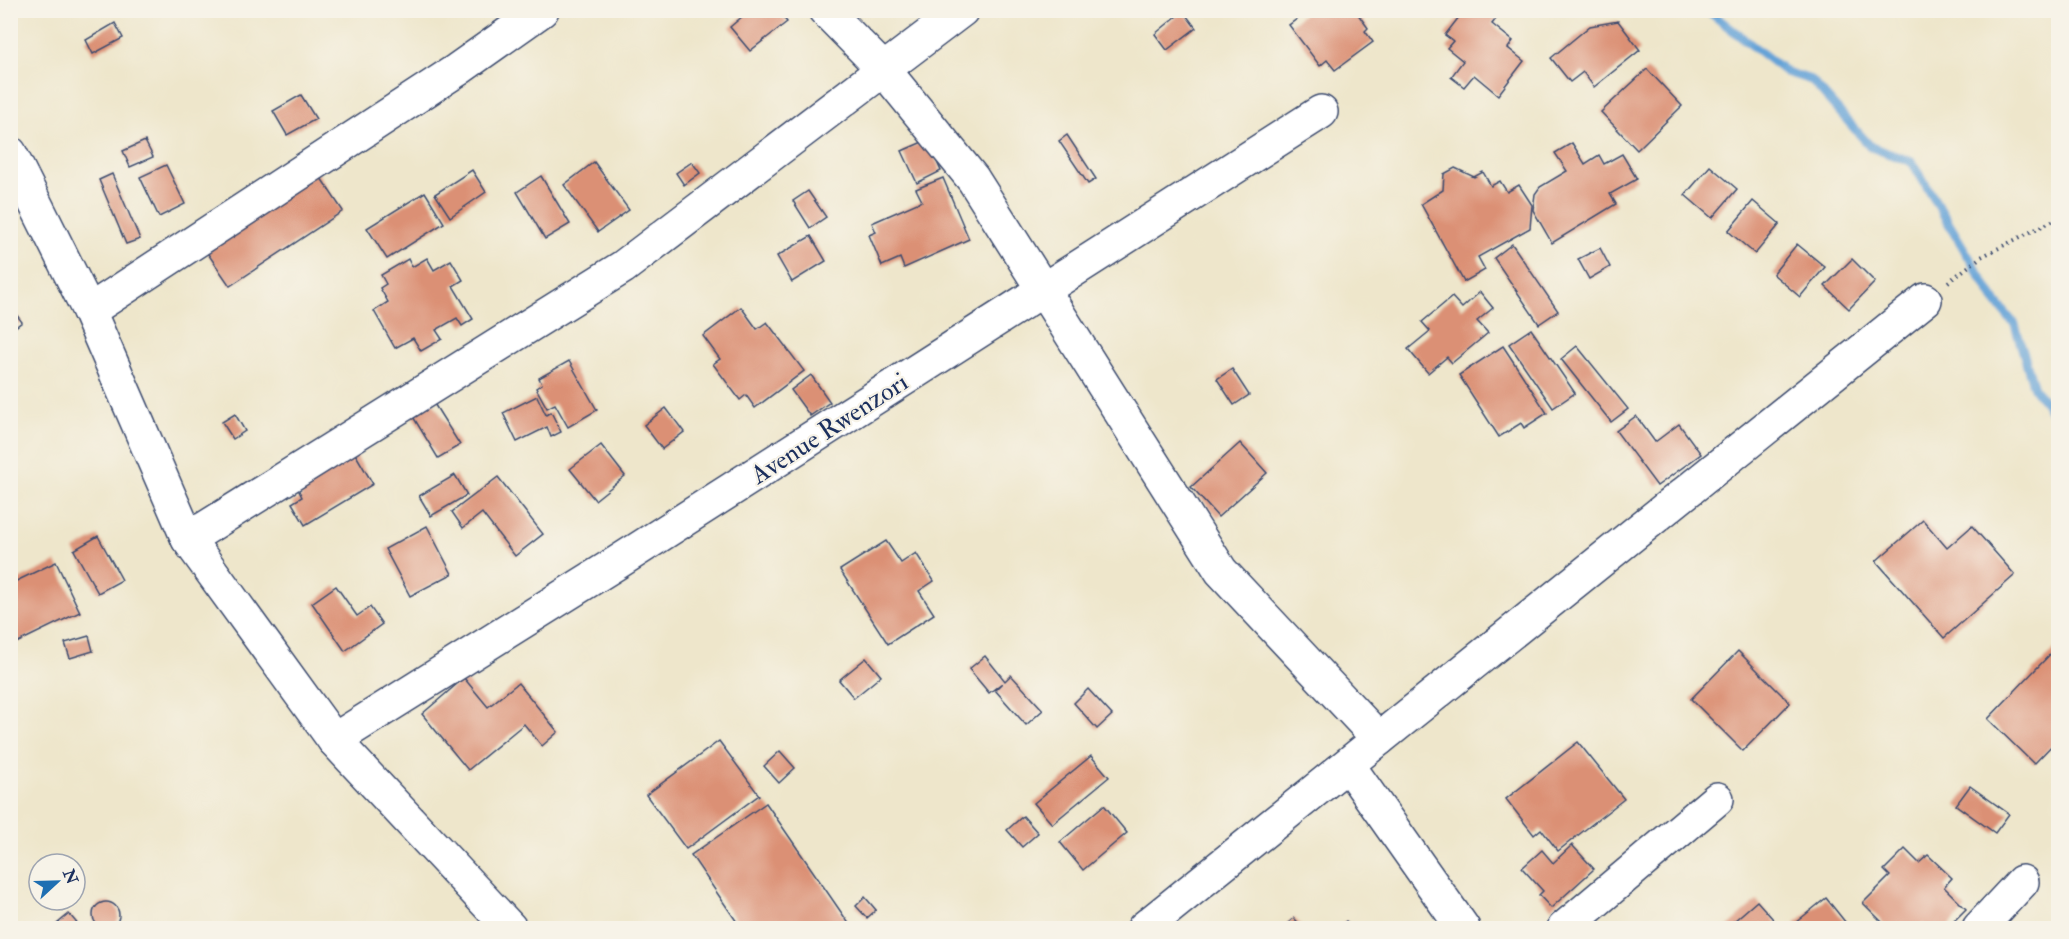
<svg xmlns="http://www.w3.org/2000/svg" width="2069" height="939" font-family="'IM FELL Double Pica',serif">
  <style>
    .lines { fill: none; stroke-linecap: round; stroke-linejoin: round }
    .stream { stroke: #65a3d7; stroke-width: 9 }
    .building { fill: #db9075 }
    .minor-casing { stroke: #3b4a6e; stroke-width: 36 }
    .highway-casing { stroke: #3b4a6e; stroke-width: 36 }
    .path { stroke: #3b4a6e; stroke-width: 4; stroke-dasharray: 1.5 4.5; stroke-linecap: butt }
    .minor { stroke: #fff; stroke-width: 33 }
    .highway { stroke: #fff; stroke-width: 33 }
    .labels { text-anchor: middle; stroke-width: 4.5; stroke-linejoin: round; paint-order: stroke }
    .street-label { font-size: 26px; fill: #1b2f5e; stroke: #f7f3e8 }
  </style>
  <rect width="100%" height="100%" fill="#f7f3e8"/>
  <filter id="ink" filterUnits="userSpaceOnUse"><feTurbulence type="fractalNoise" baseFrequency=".0167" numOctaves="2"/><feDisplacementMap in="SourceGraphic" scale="12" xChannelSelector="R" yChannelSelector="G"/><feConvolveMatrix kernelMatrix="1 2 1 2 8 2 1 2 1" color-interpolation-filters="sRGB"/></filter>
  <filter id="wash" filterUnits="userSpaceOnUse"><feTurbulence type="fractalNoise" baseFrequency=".008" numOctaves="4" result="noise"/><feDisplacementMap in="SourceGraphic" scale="24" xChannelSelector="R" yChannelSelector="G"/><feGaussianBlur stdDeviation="1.35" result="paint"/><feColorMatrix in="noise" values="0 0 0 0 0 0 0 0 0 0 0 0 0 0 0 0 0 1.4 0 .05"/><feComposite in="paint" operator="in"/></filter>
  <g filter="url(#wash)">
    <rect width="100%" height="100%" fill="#eee6cb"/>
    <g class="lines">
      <path class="stream" d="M1707 10 1786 72 1811 80 1871 147 1912 162 1994 299 2015 325 2034 388 2058 420"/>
    </g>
    <g id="blocks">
      <g class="building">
        <path d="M750 10H777L787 22 750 51 730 27Z"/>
        <path d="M1309 10H1355L1368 28 1365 31 1373 42 1335 70 1327 60 1320 66 1289 25Z"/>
        <path d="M1454 10H1503L1492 24 1513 41 1508 48 1524 61 1498 95 1474 75 1464 87 1451 77 1463 61 1447 48 1453 41 1445 35 1459 17 1453 12Z"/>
        <path d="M1183 11 1196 28 1167 50 1155 34Z"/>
        <path d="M1618 21 1640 50 1594 87 1583 72 1570 82 1551 58 1590 26Z"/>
        <path d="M115 23 123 38 93 54 86 40Z"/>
        <path d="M1647 69 1682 106 1637 150 1601 112Z"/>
        <path d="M301 95 316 119 287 135 273 111Z"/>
        <path d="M1067 135 1096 179 1088 184 1059 141Z"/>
        <path d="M927 140 941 171 917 183 902 151Z"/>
        <path d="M145 141 153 157 130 167 123 151Z"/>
        <path d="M1572 143 1585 164 1599 155 1604 164 1622 154 1637 179 1610 194 1616 204 1552 243 1533 210 1535 194 1540 187 1567 171 1555 153Z"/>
        <path d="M594 162 629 210 598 232 564 185Z"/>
        <path d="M692 162 700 173 684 185 676 173Z"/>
        <path d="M166 165 185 204 159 217 140 177Z"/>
        <path d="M1710 166 1737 189 1712 218 1685 195Z"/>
        <path d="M1455 168 1474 177 1483 172 1491 186 1500 181 1507 192 1519 185 1532 205 1530 228 1478 257 1485 270 1464 282 1421 204 1443 190 1444 174Z"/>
        <path d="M472 170 486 192 450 217 435 194Z"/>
        <path d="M317 172 343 211 230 286 204 248Z"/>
        <path d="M112 174 140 239 126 244 99 180Z"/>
        <path d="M541 176 570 224 545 239 517 192Z"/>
        <path d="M943 178 969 239 904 268 900 258 882 266 869 235 876 232 872 223 922 201 916 189Z"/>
        <path d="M808 191 826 217 810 228 793 201Z"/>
        <path d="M425 192 444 223 387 259 367 228Z"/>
        <path d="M1753 201 1780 224 1755 254 1728 231Z"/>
        <path d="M811 236 826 261 792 282 777 256Z"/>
        <path d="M1512 244 1558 311 1539 324 1494 258Z"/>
        <path d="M1797 244 1825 267 1800 297 1773 274Z"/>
        <path d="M1600 248 1610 267 1589 279 1578 259Z"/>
        <path d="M427 258 434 270 451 260 463 280 453 286 473 319 462 326 457 318 436 330 442 339 421 351 413 338 395 348 374 311 388 302 380 288 386 284 381 275 408 259 412 267Z"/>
        <path d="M1852 259 1875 282 1849 309 1825 286Z"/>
        <path d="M1480 292 1493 308 1477 321 1488 333 1452 363 1447 357 1428 373 1408 349 1430 331 1422 322 1452 297 1462 308Z"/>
        <path d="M10 306 22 322 10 331Z"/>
        <path d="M741 307 757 329 767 322 804 371 755 408 746 395 740 400 713 364 720 359 703 336Z"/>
        <path d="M1531 329 1575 393 1553 408 1509 344Z"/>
        <path d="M1503 346 1547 413 1524 428 1521 423 1499 437 1459 375Z"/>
        <path d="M1577 346 1628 409 1611 422 1561 359Z"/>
        <path d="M569 361 597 410 568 427 555 404 547 408 536 388 542 384 539 378Z"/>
        <path d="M1232 369 1249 395 1234 405 1217 379Z"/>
        <path d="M811 375 830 402 810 416 791 390Z"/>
        <path d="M537 396 546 415 551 412 561 432 551 437 547 427 517 442 503 413Z"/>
        <path d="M433 402 460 445 438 458 412 415Z"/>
        <path d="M666 408 684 432 662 449 644 425Z"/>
        <path d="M235 414 245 431 233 439 222 422Z"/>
        <path d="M1636 416 1655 442 1679 424 1701 454 1657 486 1616 431Z"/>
        <path d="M1240 443 1267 473 1218 517 1191 487Z"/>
        <path d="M601 445 625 476 595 500 570 469Z"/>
        <path d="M353 450 373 484 305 525 292 503 302 497 296 485Z"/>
        <path d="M455 475 467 495 431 516 419 496Z"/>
        <path d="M498 477 543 534 515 556 482 513 463 528 452 512Z"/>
        <path d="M1923 520 1947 548 1972 526 2015 575 1944 638 1876 561Z"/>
        <path d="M427 526 452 574 410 596 385 549Z"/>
        <path d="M98 536 122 580 98 593 74 550Z"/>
        <path d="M886 541 901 563 916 553 934 581 919 591 934 614 888 644 840 570Z"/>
        <path d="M56 562 80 612 10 646V584Z"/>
        <path d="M336 586 357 616 370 607 382 624 345 651 312 603Z"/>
        <path d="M89 636 93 651 70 658 65 643Z"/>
        <path d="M2058 646V739L2034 764 1988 719Z"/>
        <path d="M1738 651 1790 703 1743 751 1691 699Z"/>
        <path d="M985 656 1005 681 1011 675 1043 710 1026 725 995 690 1002 683 989 693 969 669Z"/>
        <path d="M866 658 881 676 854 698 839 680Z"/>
        <path d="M464 678 488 707 518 683 558 732 542 746 524 724 468 770 422 714Z"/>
        <path d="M1088 689 1112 715 1097 729 1074 703Z"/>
        <path d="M719 741 759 795 686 849 646 795Z"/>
        <path d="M1578 742 1624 799 1558 851 1541 829 1534 835 1506 799Z"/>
        <path d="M780 751 795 768 779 783 764 766Z"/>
        <path d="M1091 756 1109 777 1052 824 1034 803Z"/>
        <path d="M1970 786 2009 814 1995 833 1956 805Z"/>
        <path d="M766 803 852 928H741L691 855Z"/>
        <path d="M1104 805 1127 833 1083 870 1060 842Z"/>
        <path d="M1023 816 1038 833 1022 847 1007 830Z"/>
        <path d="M1572 845 1594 869 1551 908 1539 895 1543 891 1522 868 1542 850 1553 863Z"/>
        <path d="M1905 849 1919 863 1928 855 1952 878 1944 887 1966 909 1947 928H1928L1923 923 1917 928H1888L1863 903 1890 876 1884 870Z"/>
        <path d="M865 897 876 910 867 918 856 906Z"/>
        <path d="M1826 898 1850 928H1799L1795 923Z"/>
        <path d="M1757 901 1781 928H1726Z"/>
        <circle cx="106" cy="915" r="13"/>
        <path d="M69 914 81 928H52Z"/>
        <path d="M1294 918 1303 928H1282Z"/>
        <path d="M1346 921 1352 928H1337Z"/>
      </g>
    </g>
  </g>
  <g filter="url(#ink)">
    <use href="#blocks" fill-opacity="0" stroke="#3b4a6e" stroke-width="1.5"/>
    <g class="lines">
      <defs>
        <g id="minor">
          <path d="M825 10 884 70 973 179 1221 571 1379 739"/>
          <path d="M89 311 457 70 542 10"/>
          <path d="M188 539 623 267 962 10"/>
          <path d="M334 740 618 562 1321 112"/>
          <path d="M1348 765 1463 928"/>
          <path d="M1144 928 1925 300"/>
          <path d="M1564 928 1717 799"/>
          <path d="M1979 928 2022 882"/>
        </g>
        <path id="highway" d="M10 153 89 311 188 539 334 740 510 928"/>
      </defs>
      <use href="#minor" class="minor-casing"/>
      <use href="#highway" class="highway-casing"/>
      <path class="path" d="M1948 282 1981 257 2058 218"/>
      <use href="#minor" class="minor"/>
      <use href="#highway" class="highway"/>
    </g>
  </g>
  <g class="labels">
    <g class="street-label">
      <text transform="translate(829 428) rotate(-33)" y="9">Avenue Rwenzori</text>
    </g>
  </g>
  <rect width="2069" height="939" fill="none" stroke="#f7f3e8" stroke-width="36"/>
  <g transform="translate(57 882) rotate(68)"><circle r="28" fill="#f7f3e8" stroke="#9fa5b1" stroke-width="1.5"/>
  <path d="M0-4.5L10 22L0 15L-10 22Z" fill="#1f6fb2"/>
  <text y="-9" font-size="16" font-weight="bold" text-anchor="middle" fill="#1b2f5e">N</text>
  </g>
</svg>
